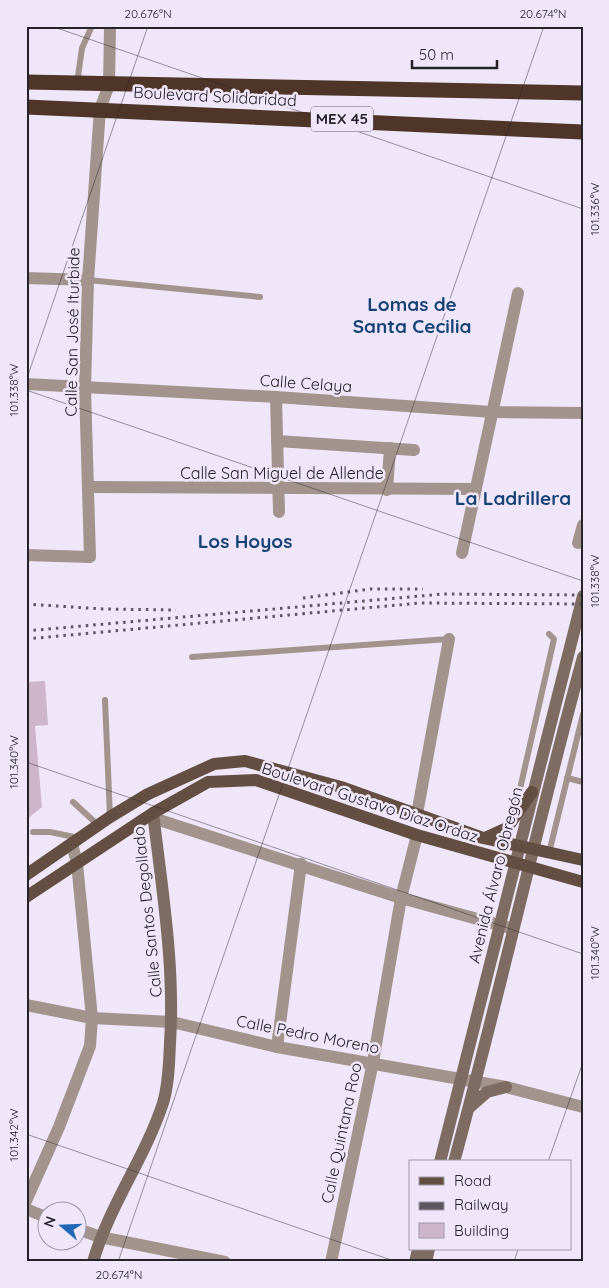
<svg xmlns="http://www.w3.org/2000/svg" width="609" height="1288" font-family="Quicksand,sans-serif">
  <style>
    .building { fill: #cfb5ca }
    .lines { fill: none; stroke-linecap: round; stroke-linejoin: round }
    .lane { stroke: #a2948d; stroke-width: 6 }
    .street { stroke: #a2948d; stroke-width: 12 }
    .secondary { stroke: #7e6b61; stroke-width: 12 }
    .primary { stroke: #644e42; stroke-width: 12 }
    .highway { stroke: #4e3528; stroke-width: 15 }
    .rail { stroke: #5b5660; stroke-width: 3; stroke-dasharray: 2.5 5; stroke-linecap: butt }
    .ticks { fill: none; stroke: #252228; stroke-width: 1; stroke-opacity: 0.45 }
    .labels { text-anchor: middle; stroke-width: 5; stroke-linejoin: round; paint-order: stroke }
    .shield { fill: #efe7f9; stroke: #625d67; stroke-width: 1 }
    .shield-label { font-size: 15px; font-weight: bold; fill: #252228 }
    .street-label { font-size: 16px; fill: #252228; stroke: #efe7f9 }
    .quarter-label { font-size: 19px; font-weight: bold; fill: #174276; stroke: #efe7f9 }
    .neatline { fill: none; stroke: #252228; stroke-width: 2 }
    .ticks-label { font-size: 12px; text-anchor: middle; fill: #252228 }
  </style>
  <rect width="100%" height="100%" fill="#efe7f9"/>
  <path class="building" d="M45 681 48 725 35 726 42 807 26 820V682Z"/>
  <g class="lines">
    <g class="lane">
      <path d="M77 83 82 48 92 26"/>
      <path d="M88 280 260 297"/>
      <path d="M192 657 449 639"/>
      <path d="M105 700 110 817"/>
      <path d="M567 778 583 782"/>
      <path d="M73 802 98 825"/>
      <path d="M515 811 554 639 549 634"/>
      <path d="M33 832H50L79 838"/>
      <path d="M549 853 583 714"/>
    </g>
    <g class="street">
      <path d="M26 278 88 280"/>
      <path d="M26 384 276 397 492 412 583 413"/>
      <path d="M276 397 279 512"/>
      <path d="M277 441 414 450"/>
      <path d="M88 487 476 489"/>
      <path d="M387 490 390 448"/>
      <path d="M578 543 583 525"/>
      <path d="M462 553 518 293"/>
      <path d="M26 555 90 557 85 388 88 280 100 109 109 85 110 26"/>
      <path d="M417 814 449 639"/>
      <path d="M153 818 401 898 510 928"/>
      <path d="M26 1005 92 1018 172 1022 277 1047 506 1087 583 1107"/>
      <path d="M277 1047 301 864"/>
      <path d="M26 1201 59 1127 90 1046 92 1018 77 863 72 844"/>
      <path d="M26 1209 48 1218"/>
      <path d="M78 1229 100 1237 225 1262"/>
      <path d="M331 1262 373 1062 401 898 417 835"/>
    </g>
    <g class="secondary">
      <path d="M470 1107 487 1092 506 1087"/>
      <path d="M440 1162 583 596"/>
      <path d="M454 1162C500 994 537 824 583 657"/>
      <path d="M93 1262C109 1206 145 1158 163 1103 169 1083 169 1062 170 1043 175 966 162 889 153 813"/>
      <path d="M415 1262 418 1249"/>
      <path d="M426 1262 429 1249"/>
    </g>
    <g class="primary">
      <path d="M485 838 507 828 532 792"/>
      <path d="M26 875 110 817 148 794 214 764 245 761 341 787 483 838 583 860"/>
      <path d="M26 897 153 813 208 782 256 780 417 835 583 882"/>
    </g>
    <g class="highway">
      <path d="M26 82 583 93"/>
      <path d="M26 107 583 132"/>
    </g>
    <g class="rail">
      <path d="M303 598 370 589H423"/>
      <path d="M26 604 103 609 176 610"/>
      <path d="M26 631 443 594 583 595"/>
      <path d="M26 639 420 603 583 604"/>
    </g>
  </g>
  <path class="ticks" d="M51 26 583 209M26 381 148 26M26 390 583 581M26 762 583 954M26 1134 397 1262M548 1162 583 1062M118 1262 544 26M514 1262 518 1249"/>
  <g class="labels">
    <rect class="shield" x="311" y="106.5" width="62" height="25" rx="4"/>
    <g class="shield-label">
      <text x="342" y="124">MEX 45</text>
    </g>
    <g class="street-label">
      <text transform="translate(215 96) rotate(3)" y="6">Boulevard Solidaridad</text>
      <text transform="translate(72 332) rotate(-89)" y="6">Calle San José Iturbide</text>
      <text transform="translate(306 383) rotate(4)" y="6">Calle Celaya</text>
      <text x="282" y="479">Calle San Miguel de Allende</text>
      <text transform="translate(370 802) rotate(18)" y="6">Boulevard Gustavo Díaz Ordaz</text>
      <text transform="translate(495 875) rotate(-76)" y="6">Avenida Álvaro Obregón</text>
      <text transform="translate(147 912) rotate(-96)" y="6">Calle Santos Degollado</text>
      <text transform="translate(308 1034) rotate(11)" y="6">Calle Pedro Moreno</text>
      <text transform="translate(341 1133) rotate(-78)" y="6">Calle Quintana Roo</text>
    </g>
    <g class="quarter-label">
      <text x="412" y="311">Lomas de<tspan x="412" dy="22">Santa Cecilia</tspan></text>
      <text x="513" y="505">La Ladrillera</text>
      <text x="245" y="548">Los Hoyos</text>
    </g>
  </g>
  <rect width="609" height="1288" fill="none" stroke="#efe7f9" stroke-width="55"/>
  <rect x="409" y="1160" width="162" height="90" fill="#efe7f9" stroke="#9e98a5"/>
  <rect x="419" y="1177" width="25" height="8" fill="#644e42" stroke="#9e98a5"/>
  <text x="454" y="1186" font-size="15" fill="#252228">Road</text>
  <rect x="419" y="1202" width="25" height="8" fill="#5b5660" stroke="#9e98a5"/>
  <text x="454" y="1210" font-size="15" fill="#252228">Railway</text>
  <rect x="419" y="1223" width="25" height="15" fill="#cfb5ca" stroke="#9e98a5"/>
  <text x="454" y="1236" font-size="15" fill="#252228">Building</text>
  <g transform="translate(62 1226) rotate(289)"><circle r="24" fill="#efe7f9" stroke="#9e98a5"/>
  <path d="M0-4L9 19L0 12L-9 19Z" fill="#2266b6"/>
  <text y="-8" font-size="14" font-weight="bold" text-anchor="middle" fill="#252228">N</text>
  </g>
  <path d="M412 60v8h85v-8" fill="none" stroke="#252228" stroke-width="2.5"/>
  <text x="419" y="60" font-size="15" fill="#252228" stroke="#efe7f9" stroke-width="4" paint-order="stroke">50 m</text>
  <rect x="28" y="28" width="554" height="1232" class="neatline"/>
  <g class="ticks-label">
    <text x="148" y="18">20.676°N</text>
    <text x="543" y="18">20.674°N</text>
    <text transform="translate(595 209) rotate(-90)" y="4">101.336°W</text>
    <text transform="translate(14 390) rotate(-90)" y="4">101.338°W</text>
    <text transform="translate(595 581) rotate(-90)" y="4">101.338°W</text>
    <text transform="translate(14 762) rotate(-90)" y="4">101.340°W</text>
    <text transform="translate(595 953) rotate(-90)" y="4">101.340°W</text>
    <text transform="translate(14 1135) rotate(-90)" y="4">101.342°W</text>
    <text x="119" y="1279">20.674°N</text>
  </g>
</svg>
